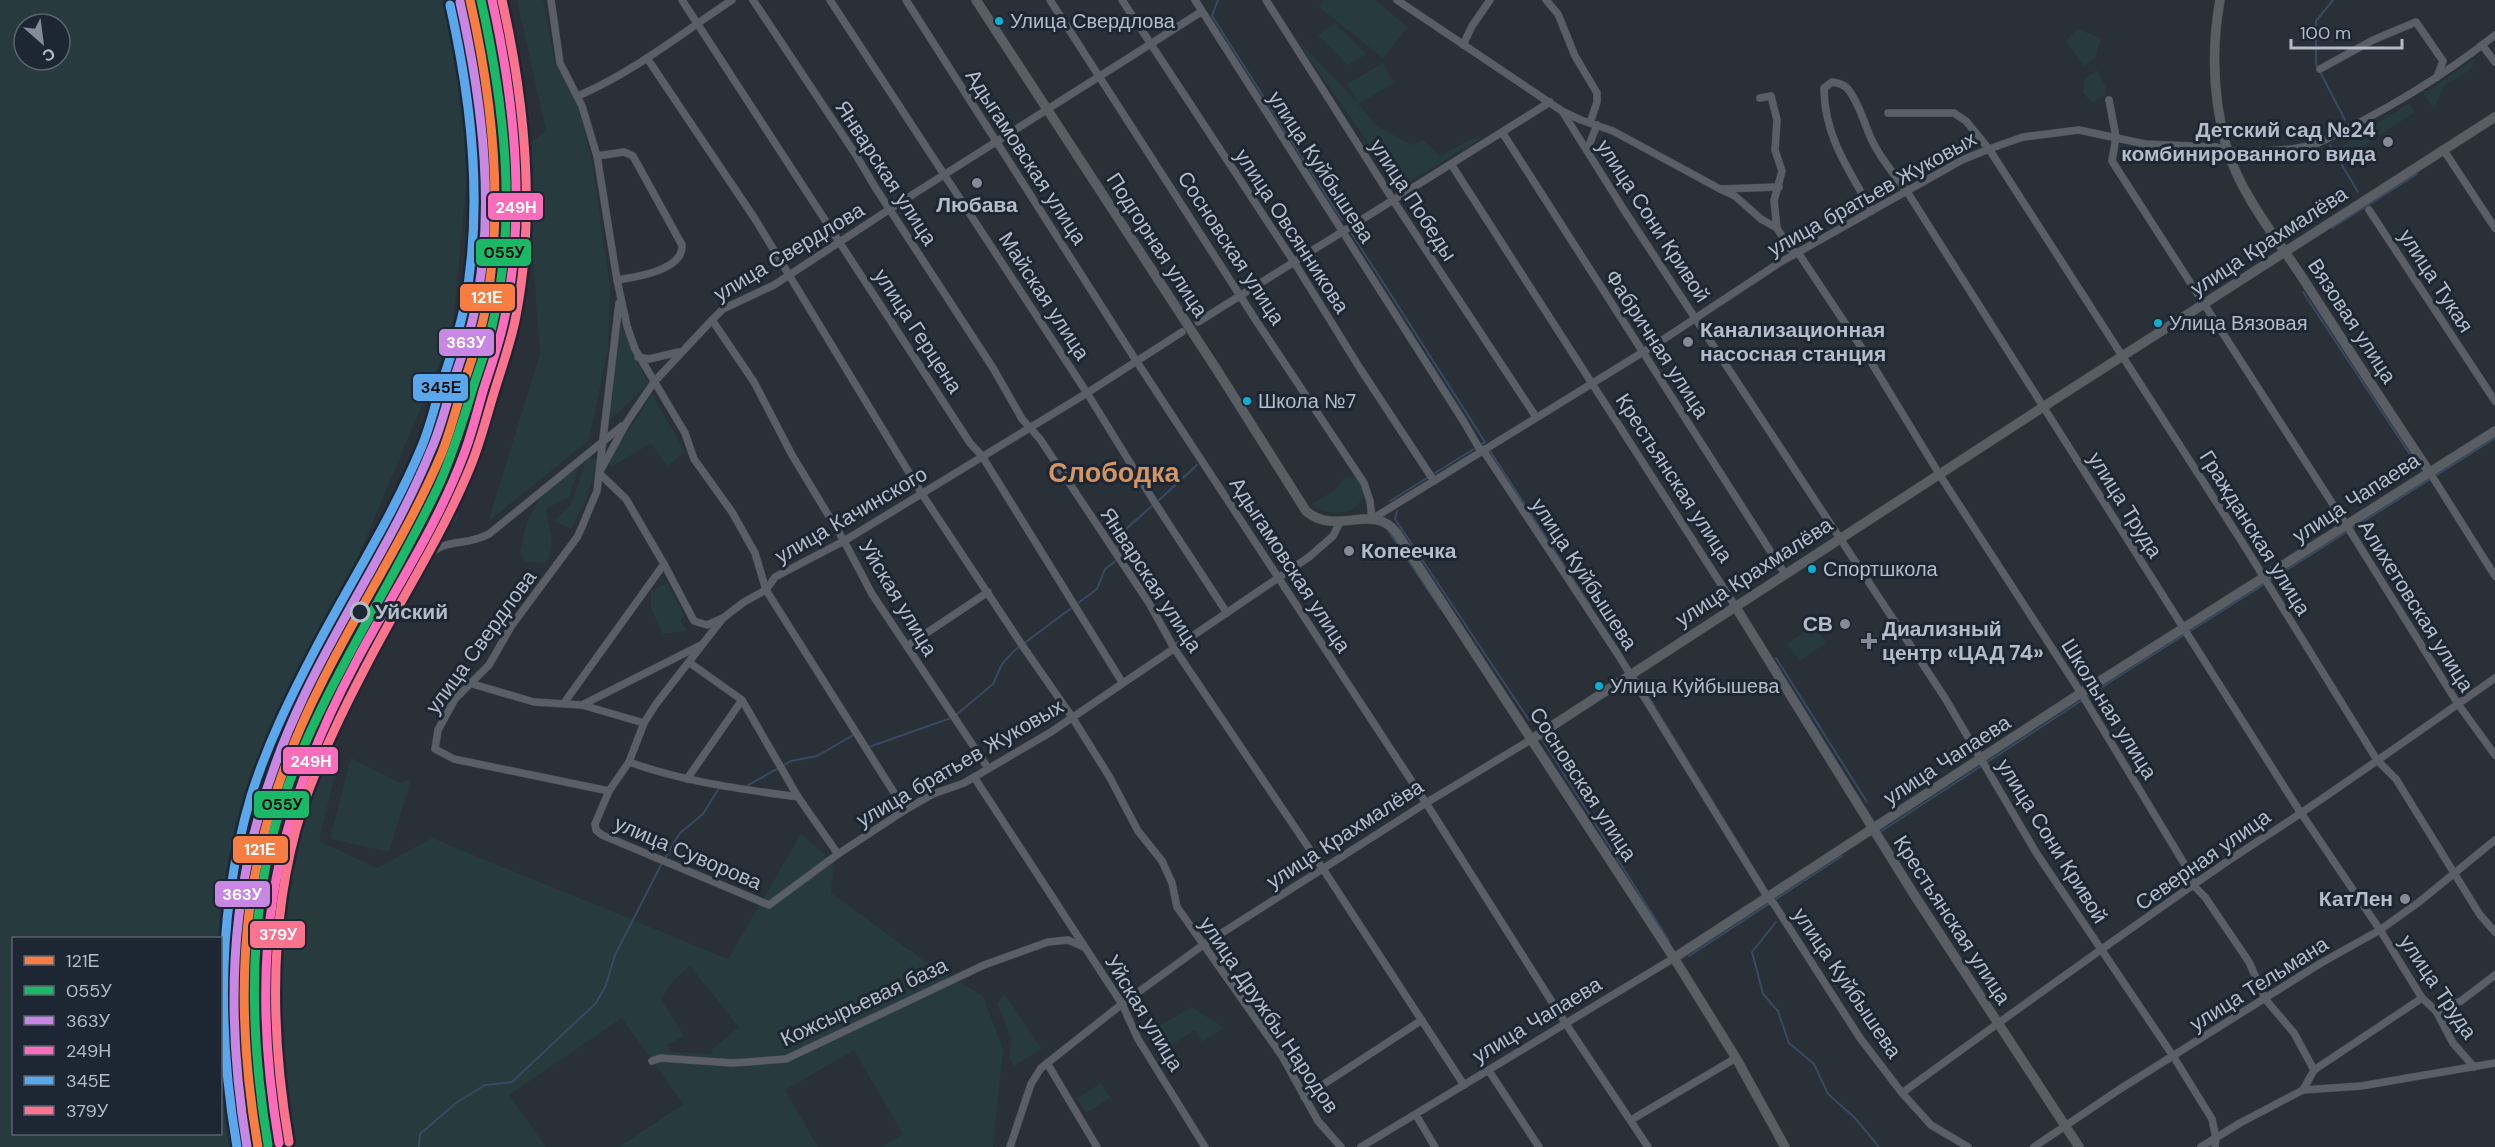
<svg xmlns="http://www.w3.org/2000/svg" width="2495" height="1147" font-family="'DM Sans',sans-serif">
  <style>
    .green { fill: #273a3e; fill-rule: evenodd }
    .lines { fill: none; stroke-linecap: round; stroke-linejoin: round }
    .stream { stroke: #384963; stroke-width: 2 }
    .street-casing { stroke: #484c53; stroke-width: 8 }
    .secondary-casing { stroke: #484c53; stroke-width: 10 }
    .street { stroke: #5a5e66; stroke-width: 7 }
    .secondary { stroke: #595d64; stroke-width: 9 }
    .rail-1-casing { stroke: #1d2633; stroke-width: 14 }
    .rail-2-casing { stroke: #1d2633; stroke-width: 14 }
    .rail-3-casing { stroke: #1d2633; stroke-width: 14 }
    .rail-4-casing { stroke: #1d2633; stroke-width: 14 }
    .rail-5-casing { stroke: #1d2633; stroke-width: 14 }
    .rail-6-casing { stroke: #1d2633; stroke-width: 14 }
    .rail-1 { stroke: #f77d43; stroke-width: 9 }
    .rail-2 { stroke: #1ab867; stroke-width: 9 }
    .rail-3 { stroke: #c787e3; stroke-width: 9 }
    .rail-4 { stroke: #fb6dba; stroke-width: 9 }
    .rail-5 { stroke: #5aa8eb; stroke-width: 9 }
    .rail-6 { stroke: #fc738d; stroke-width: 9 }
    .bus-dot { fill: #0dafd3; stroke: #1d2633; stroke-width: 2 }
    .poi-dot { fill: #848b96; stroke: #1d2633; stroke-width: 2 }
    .stop-dot { fill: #1d2633; stroke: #b4bcc9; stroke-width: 3 }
    .labels { text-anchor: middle; stroke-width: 6; stroke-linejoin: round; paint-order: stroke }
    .bus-label { font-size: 20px; fill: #b4bcc9; stroke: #1d2633; text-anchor: start }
    .poi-label { font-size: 21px; font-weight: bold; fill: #b4bcc9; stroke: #1d2633; text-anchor: end }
    .street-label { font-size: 21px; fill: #b4bcc9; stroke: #1d2633 }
    .stop-label { font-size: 21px; font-weight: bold; fill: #b4bcc9; stroke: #1d2633; text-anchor: start }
    .district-label { font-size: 27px; font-weight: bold; fill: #d59563; stroke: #1d2633 }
    .line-badge { stroke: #1d2633; stroke-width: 2 }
    .badge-label { font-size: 16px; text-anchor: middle; font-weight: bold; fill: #fff }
    .pale-badge-label { font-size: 16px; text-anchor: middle; font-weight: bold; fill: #111 }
  </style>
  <rect width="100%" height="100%" fill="#2a3038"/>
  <g class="green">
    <path d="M0 0H442L472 124 452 334 360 552 267 752 226 894 221 977 220 938H14V1134H220L221 1070 237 1147H0ZM24 24H60V60H24Z"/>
    <path d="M517 0H543L555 63 579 109 592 162 610 286 608 348 589 440 488 522 540 354 525 146 546 131Z"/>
    <path d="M1324 0H1375L1408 27 1383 58 1319 7Z"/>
    <path d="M1335 23 1366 54 1348 65 1318 35Z"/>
    <path d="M2077 29 2101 38 2095 58 2084 66 2066 41Z"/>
    <path d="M1293 35 1357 102 1347 84 1383 63 1394 83 1358 104 1377 126 1412 145 1423 140 1440 156 1477 136 1481 139 1399 187Z"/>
    <path d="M2476 58 2471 69 2444 86 2434 109 2424 94Z"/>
    <path d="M2097 70 2105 85V94L2092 103 2083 93 2085 79Z"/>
    <path d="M2409 103 2415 112 2348 156 2342 146Z"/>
    <path d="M620 322 648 384 610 420Z"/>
    <path d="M652 394 685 452 667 466 651 443 611 467 609 461Z"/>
    <path d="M587 457 597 460C592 486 585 506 571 529L554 521 572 503Z"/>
    <path d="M580 463 569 497 549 507 546 511 552 541 549 559 544 563 525 562 520 553 526 525 538 500Z"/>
    <path d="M1346 476 1359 480 1364 489C1363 516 1329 519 1312 504L1335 490Z"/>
    <path d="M448 499 459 501 457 520 447 529 432 520 436 503Z"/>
    <path d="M667 583 684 616 680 620 687 631 663 634 651 608V591Z"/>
    <path d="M1814 625 1826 643 1800 661 1787 644Z"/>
    <path d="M316 731 341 750 319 841 377 868 432 838 728 959 801 834 834 862 831 893 923 960 983 996 1003 1050 993 1147H881L903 1134 854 1050 785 1090 818 1147H619L683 1104 622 1018 509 1095 546 1147H264L257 1070 253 988 264 904 283 817ZM690 966 739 1027 711 1050 713 1054 671 1052 667 1045 684 1036 661 999 674 980Z"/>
    <path d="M351 758 400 783 411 779 389 852 330 839Z"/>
    <path d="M1004 994 1042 1049 1014 1066 1009 1057 1011 1037 997 1004Z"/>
    <path d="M1192 1007 1224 1028 1202 1042 1195 1030 1157 1054 1145 1034Z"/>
    <path d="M1101 1083 1110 1098 1086 1113 1077 1099Z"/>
  </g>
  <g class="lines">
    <g class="stream">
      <path d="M1218 0 1212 16 1342 220"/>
      <path d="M2333 0 2316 21V64L2345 120"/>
      <path d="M2330 145 2358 192"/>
      <path d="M2332 228 2417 174"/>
      <path d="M1352 234 1485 442 1390 501"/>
      <path d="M2303 292 2417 465"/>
      <path d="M1490 451 1591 607"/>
      <path d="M1158 501 1197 465"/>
      <path d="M1397 511 1395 519 1529 720"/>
      <path d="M1388 530 1440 608"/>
      <path d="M1118 552 1117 537 1153 505"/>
      <path d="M1776 658 1867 802"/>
      <path d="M1637 678 1765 887"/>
      <path d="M956 715 993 684 1002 664 1015 650 1097 589 1105 569 1117 560"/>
      <path d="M1542 739 1669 941"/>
      <path d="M866 748 951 718"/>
      <path d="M745 787 791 761 817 756 855 734"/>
      <path d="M1880 832 2113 680 2495 438"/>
      <path d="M665 858 680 833 703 814 719 788"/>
      <path d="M1776 922 1752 952 1763 994 1778 1011 1789 1043 1814 1064 1828 1094 1855 1118 1879 1147"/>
      <path d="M1689 956 1842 856"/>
      <path d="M419 1147 420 1134 456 1103 485 1085 512 1082 596 1003 606 985 615 955 662 863"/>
    </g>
    <defs>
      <g id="street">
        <path d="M551 0 560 63 582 106 597 156 617 280 627 326 635 349 685 433 694 459 732 512 755 553 766 590 905 810"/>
        <path d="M682 0 970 443 982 456 1122 682"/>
        <path d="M753 0 856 155 875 187 993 368 1022 419 1040 439 1149 603 1174 648 1323 869 1464 1085"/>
        <path d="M830 0 1087 393 1155 503 1227 613"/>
        <path d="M906 0 1137 362 1426 803 1566 1024 1648 1147"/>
        <path d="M1050 0 1257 322 1364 483 1370 501 1372 519 1661 341 1779 263 1962 160 1989 149 2023 137 2079 130 2145 144 2216 147 2240 153 2292 149 2314 145C2378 115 2440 79 2495 35"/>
        <path d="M1122 0 1294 262 1361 370 1434 481"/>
        <path d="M1195 0 1464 422 1479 448 1483 450 1617 653 1768 898 1774 904 1860 1038 1902 1093 1931 1125 1968 1147"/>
        <path d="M1266 0 1393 200 1536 417"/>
        <path d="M1397 0 1562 111 1581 120 1613 131 1720 189 1779 187"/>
        <path d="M1546 0 1558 14 1575 56 1597 93V102L1590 123"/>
        <path d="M1463 45 1472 26 1490 0"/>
        <path d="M2482 45 2495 62"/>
        <path d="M647 58 755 219 922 494 1022 645 1072 717 1109 776 1138 831 1162 861 1172 883 1177 907 1282 1056 1318 1121 1341 1147"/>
        <path d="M2320 69 2373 40 2416 22 2443 61 2437 77"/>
        <path d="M578 96C634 72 682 33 732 0"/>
        <path d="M1760 98 1771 96 1777 120 1775 150 1782 171 1774 201 1777 228"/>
        <path d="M2109 100 2116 137 2112 161 2352 534 2458 704 2495 755"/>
        <path d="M1562 111 1624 210 1945 698 2037 854 2173 1056 2212 1119 2216 1138 2215 1147"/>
        <path d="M1888 113H1954L1966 121 1989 149 2242 542 2377 760 2396 779 2480 915 2495 932"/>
        <path d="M1502 132 1785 574"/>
        <path d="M2443 149 2495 228"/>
        <path d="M1587 150 1597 125"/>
        <path d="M597 156 624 152 633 156 682 245C684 270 636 277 617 280L618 283"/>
        <path d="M1451 164 1735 606"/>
        <path d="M1720 189 1735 196 1761 219 1777 228 1789 248 1799 254 1871 362 1941 477 2081 693 2188 870 2194 886 2205 897 2249 962 2266 1000 2294 1033 2314 1070"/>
        <path d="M2369 210 2495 401"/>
        <path d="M1872 211C1849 170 1824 136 1824 88L1832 82C1838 83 1844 84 1848 89 1859 103 1863 120 1870 136 1878 155 1893 173 1906 190L2295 804 2380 930 2422 998 2436 1011 2453 1043 2474 1067"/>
        <path d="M619 303 599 473 626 499 664 564 694 621 707 625 723 618"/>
        <path d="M712 320 754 382 792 455 844 541 872 594 988 768"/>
        <path d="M1198 322 1550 102"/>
        <path d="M1182 332 1087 393 844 541 775 577 766 590 744 602 723 618 656 704 644 723 629 762 609 791 595 824 596 830 602 835 769 905 838 854 905 810 933 794 964 783 1051 732 1309 557 1333 536 1340 522"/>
        <path d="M638 357 649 359 679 352"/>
        <path d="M2430 473 2495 576"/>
        <path d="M383 592C390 584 434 549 443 546 461 540 469 544 489 534L622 426"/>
        <path d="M907 646 988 592"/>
        <path d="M690 663 742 700 798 797 838 854"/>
        <path d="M469 683 534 702 582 705 644 723"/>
        <path d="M564 703 664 564"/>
        <path d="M582 705 701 645"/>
        <path d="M629 762C684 782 741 789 798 797"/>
        <path d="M974 777 1122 1004 1138 1039 1205 1147"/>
        <path d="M687 779 742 700"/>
        <path d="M609 791 454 759 435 749 438 730 455 699 489 665 512 625 578 536 597 491 599 473 627 422 654 382 712 320 723 309 774 285 890 209 1201 12"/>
        <path d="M2436 1011 2461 1001 2495 975"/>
        <path d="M652 1061 660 1058 733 1063 786 1059 984 965 1048 942 1068 940 1084 947"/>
        <path d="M1047 1063 1097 1147"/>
        <path d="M1489 1071 1539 1147"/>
        <path d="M2303 1090 2361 1086 2495 1063"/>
        <path d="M1902 1093C2009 1015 2116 938 2225 863 2250 846 2276 830 2301 813 2366 769 2431 723 2495 678"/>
        <path d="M1304 1097 1422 1020"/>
        <path d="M1416 1115 1435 1147"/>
        <path d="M1631 1120 1736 1058"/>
        <path d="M1010 1147 1031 1084 1041 1068 1122 1004 1203 945 1426 803 1532 739"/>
        <path d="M1361 1147 1674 958"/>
        <path d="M2034 1147 2120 1089 2321 963 2380 930 2419 902 2495 840"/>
        <path d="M2201 1147 2240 1123 2303 1090 2314 1070 2422 998"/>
      </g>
      <g id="secondary">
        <path d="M976 0 1217 370 1306 511C1336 537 1372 502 1396 532L1679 966 1736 1058 1785 1147"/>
        <path d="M2220 0C2211 50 2213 100 2227 149 2241 194 2274 235 2300 274 2343 341 2386 407 2430 473"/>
        <path d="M1735 606 1913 893 2079 1147"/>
        <path d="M1532 739 2043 407 2495 117"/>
        <path d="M1674 958 2081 693 2495 431"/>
      </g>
    </defs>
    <use href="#street" class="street-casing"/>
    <use href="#secondary" class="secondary-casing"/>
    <use href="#street" class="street"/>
    <use href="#secondary" class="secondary"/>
    <defs>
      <path id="rail-1" d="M258 1147C229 978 243 839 321 684 359 607 407 535 441 455 450 433 456 409 463 386 471 361 480 337 485 311 505 208 493 101 470 0"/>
      <path id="rail-2" d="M268 1145C249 1031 246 911 283 800 321 689 388 593 438 487 452 456 462 424 472 391 479 368 488 346 493 322 518 217 504 104 481 0"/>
      <path id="rail-3" d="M247 1147C220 985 233 845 304 696 343 613 396 536 431 450 441 428 446 405 453 382 460 361 468 340 473 318 497 216 483 104 460 2"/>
      <path id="rail-4" d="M279 1143C248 961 269 825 356 662 392 594 437 527 464 454 472 433 477 412 483 391 491 366 500 342 505 316 526 212 515 102 492 0"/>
      <path id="rail-5" d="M237 1147C217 1030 217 911 251 796 267 745 291 696 316 648 351 581 393 516 422 446 431 424 436 400 444 377 451 355 459 332 464 308 484 208 472 103 450 5"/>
      <path id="rail-6" d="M289 1142C270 1031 268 917 302 809 318 762 340 716 363 672 398 603 442 537 471 465 480 443 486 419 493 396 501 369 511 343 516 316 536 212 525 102 502 0"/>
    </defs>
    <use href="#rail-1" class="rail-1-casing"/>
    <use href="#rail-2" class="rail-2-casing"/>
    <use href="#rail-3" class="rail-3-casing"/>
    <use href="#rail-4" class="rail-4-casing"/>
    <use href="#rail-5" class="rail-5-casing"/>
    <use href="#rail-6" class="rail-6-casing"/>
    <use href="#rail-1" class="rail-1"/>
    <use href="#rail-2" class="rail-2"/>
    <use href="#rail-3" class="rail-3"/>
    <use href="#rail-4" class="rail-4"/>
    <use href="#rail-5" class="rail-5"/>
    <use href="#rail-6" class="rail-6"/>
  </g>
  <g class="bus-dot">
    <circle cx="999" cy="21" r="5"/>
    <circle cx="2158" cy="323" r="5"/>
    <circle cx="1247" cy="401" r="5"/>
    <circle cx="1812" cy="569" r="5"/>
    <circle cx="1599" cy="686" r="5"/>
  </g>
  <g class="poi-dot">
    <circle cx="2388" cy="142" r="6"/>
    <circle cx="977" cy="183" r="6"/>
    <circle cx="1688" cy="342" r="6"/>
    <circle cx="1349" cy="551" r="6"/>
    <circle cx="1845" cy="624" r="6"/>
    <path d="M1866 632h6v6h6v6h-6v6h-6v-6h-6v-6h6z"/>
    <circle cx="2405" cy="899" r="6"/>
  </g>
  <circle class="stop-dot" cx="360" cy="612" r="9"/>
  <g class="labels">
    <g class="bus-label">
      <text x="1010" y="28">Улица Свердлова</text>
      <text x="2169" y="330">Улица Вязовая</text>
      <text x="1258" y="408">Школа №7</text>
      <text x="1823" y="576">Спортшкола</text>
      <text x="1610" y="693">Улица Куйбышева</text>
    </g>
    <g class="poi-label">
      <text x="2376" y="137">Детский сад №24<tspan x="2376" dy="24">комбинированного вида</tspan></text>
      <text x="977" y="212" text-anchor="middle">Любава</text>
      <text x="1700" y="337" text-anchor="start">Канализационная<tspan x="1700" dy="24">насосная станция</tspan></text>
      <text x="1361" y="558" text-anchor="start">Копеечка</text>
      <text x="1833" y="631">СВ</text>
      <text x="1882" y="636" text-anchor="start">Диализный<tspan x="1882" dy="24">центр «ЦАД 74»</tspan></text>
      <text x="2393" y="906">КатЛен</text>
    </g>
    <g class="street-label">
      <text transform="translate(1026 157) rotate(57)" y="7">Адыгамовская улица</text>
      <text transform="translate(1321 167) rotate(57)" y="7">улица Куйбышева</text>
      <text transform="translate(886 173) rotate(57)" y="7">Январская улица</text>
      <text transform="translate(1872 194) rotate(-29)" y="7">улица братьев Жуковых</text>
      <text transform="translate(1413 200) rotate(57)" y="7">улица Победы</text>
      <text transform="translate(1653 221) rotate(57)" y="7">улица Сони Кривой</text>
      <text transform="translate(1292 231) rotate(57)" y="7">улица Овсянникова</text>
      <text transform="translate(2269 241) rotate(-33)" y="7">улица Крахмалёва</text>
      <text transform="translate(1157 245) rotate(57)" y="7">Подгорная улица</text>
      <text transform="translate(1231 248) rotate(57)" y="7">Сосновская улица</text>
      <text transform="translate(789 252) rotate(-31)" y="7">улица Свердлова</text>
      <text transform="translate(2436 281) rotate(57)" y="7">улица Тукая</text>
      <text transform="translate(1044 296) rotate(57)" y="7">Майская улица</text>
      <text transform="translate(2352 321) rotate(57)" y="7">Вязовая улица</text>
      <text transform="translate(918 331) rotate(57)" y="7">улица Герцена</text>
      <text transform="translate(1657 344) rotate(57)" y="7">Фабричная улица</text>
      <text transform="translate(1674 478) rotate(57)" y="7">Крестьянская улица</text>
      <text transform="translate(2356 498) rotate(-33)" y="7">улица Чапаева</text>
      <text transform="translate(2125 505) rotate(58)" y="7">улица Труда</text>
      <text transform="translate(851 515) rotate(-30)" y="7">улица Качинского</text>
      <text transform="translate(2255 533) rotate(58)" y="7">Гражданская улица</text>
      <text transform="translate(1290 565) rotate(57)" y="7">Адыгамовская улица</text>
      <text transform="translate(1754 572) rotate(-33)" y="7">улица Крахмалёва</text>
      <text transform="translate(1584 574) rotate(57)" y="7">улица Куйбышева</text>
      <text transform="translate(1151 580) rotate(57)" y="7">Январская улица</text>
      <text transform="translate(898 598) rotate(59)" y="7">Уйская улица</text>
      <text transform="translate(2416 606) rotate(58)" y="7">Алихетовская улица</text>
      <text transform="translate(481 642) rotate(-54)" y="7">улица Свердлова</text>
      <text transform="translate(2109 709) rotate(58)" y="7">Школьная улица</text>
      <text transform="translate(1947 760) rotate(-33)" y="7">улица Чапаева</text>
      <text transform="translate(960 763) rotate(-30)" y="7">улица братьев Жуковых</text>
      <text transform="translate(1583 784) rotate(57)" y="7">Сосновская улица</text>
      <text transform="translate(1345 834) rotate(-33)" y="7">улица Крахмалёва</text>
      <text transform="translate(2052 841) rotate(58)" y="7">улица Сони Кривой</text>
      <text transform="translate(688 853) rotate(23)" y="7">улица Суворова</text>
      <text transform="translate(2203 860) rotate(-35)" y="7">Северная улица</text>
      <text transform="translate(1952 920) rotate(57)" y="7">Крестьянская улица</text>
      <text transform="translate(1847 983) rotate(56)" y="7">улица Куйбышева</text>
      <text transform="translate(2259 984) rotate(-32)" y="7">улица Тельмана</text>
      <text transform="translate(2438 987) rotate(56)" y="7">улица Труда</text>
      <text transform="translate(864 1002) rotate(-25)" y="7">Кожсырьевая база</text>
      <text transform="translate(1144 1013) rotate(59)" y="7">Уйская улица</text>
      <text transform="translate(1269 1015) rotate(56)" y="7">улица Дружбы Народов</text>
      <text transform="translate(1537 1020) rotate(-31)" y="7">улица Чапаева</text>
    </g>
    <g class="stop-label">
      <text x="375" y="619">Уйский</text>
    </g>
    <g class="district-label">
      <text x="1114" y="482">Слободка</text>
    </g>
  </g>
  <g class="line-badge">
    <rect x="487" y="192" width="57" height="29" rx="6" fill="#fb6dba"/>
    <rect x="475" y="238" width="57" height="29" rx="6" fill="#1ab867"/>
    <rect x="459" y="283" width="57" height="29" rx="6" fill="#f77d43"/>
    <rect x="438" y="328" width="57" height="29" rx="6" fill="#c787e3"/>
    <rect x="412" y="373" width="57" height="29" rx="6" fill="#5aa8eb"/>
    <rect x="282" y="746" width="57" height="29" rx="6" fill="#fb6dba"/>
    <rect x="253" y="790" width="57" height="29" rx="6" fill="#1ab867"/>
    <rect x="232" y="835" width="57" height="29" rx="6" fill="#f77d43"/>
    <rect x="214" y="880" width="57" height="28" rx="6" fill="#c787e3"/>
    <rect x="249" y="920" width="57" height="29" rx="6" fill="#fc738d"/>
  </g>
  <g class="badge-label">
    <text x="516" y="213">249Н</text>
    <text x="487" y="303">121Е</text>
    <text x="466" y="348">363У</text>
    <text x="311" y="767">249Н</text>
    <text x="260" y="855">121Е</text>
    <text x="242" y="900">363У</text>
    <text x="278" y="940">379У</text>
  </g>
  <g class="pale-badge-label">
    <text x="504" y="258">055У</text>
    <text x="441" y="393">345Е</text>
    <text x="282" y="810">055У</text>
  </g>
  <rect x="12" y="937" width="210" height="198" fill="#1d2633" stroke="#59626f" stroke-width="1.5"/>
  <rect x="24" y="956" width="30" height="9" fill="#f77d43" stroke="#59626f" stroke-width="1.5"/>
  <text x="66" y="967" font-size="18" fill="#b4bcc9">121Е</text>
  <rect x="24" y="986" width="30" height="9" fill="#1ab867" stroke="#59626f" stroke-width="1.5"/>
  <text x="66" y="997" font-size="18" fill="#b4bcc9">055У</text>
  <rect x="24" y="1016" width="30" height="9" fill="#c787e3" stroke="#59626f" stroke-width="1.5"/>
  <text x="66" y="1027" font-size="18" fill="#b4bcc9">363У</text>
  <rect x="24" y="1046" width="30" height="9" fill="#fb6dba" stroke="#59626f" stroke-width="1.5"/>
  <text x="66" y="1057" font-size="18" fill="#b4bcc9">249Н</text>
  <rect x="24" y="1076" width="30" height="9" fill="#5aa8eb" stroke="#59626f" stroke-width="1.5"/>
  <text x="66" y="1087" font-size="18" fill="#b4bcc9">345Е</text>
  <rect x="24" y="1106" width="30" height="9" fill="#fc738d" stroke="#59626f" stroke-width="1.5"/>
  <text x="66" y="1117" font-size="18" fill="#b4bcc9">379У</text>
  <g transform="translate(42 42) rotate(152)"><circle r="28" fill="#1d2633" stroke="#59626f" stroke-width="1.5"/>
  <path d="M0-4.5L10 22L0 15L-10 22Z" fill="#848b96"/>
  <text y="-9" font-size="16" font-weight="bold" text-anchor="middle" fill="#b4bcc9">С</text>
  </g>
  <path d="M2291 39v9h111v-9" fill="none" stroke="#b4bcc9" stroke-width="3"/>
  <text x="2300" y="39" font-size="18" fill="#b4bcc9" stroke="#1d2633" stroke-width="4.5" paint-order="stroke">100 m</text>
</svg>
